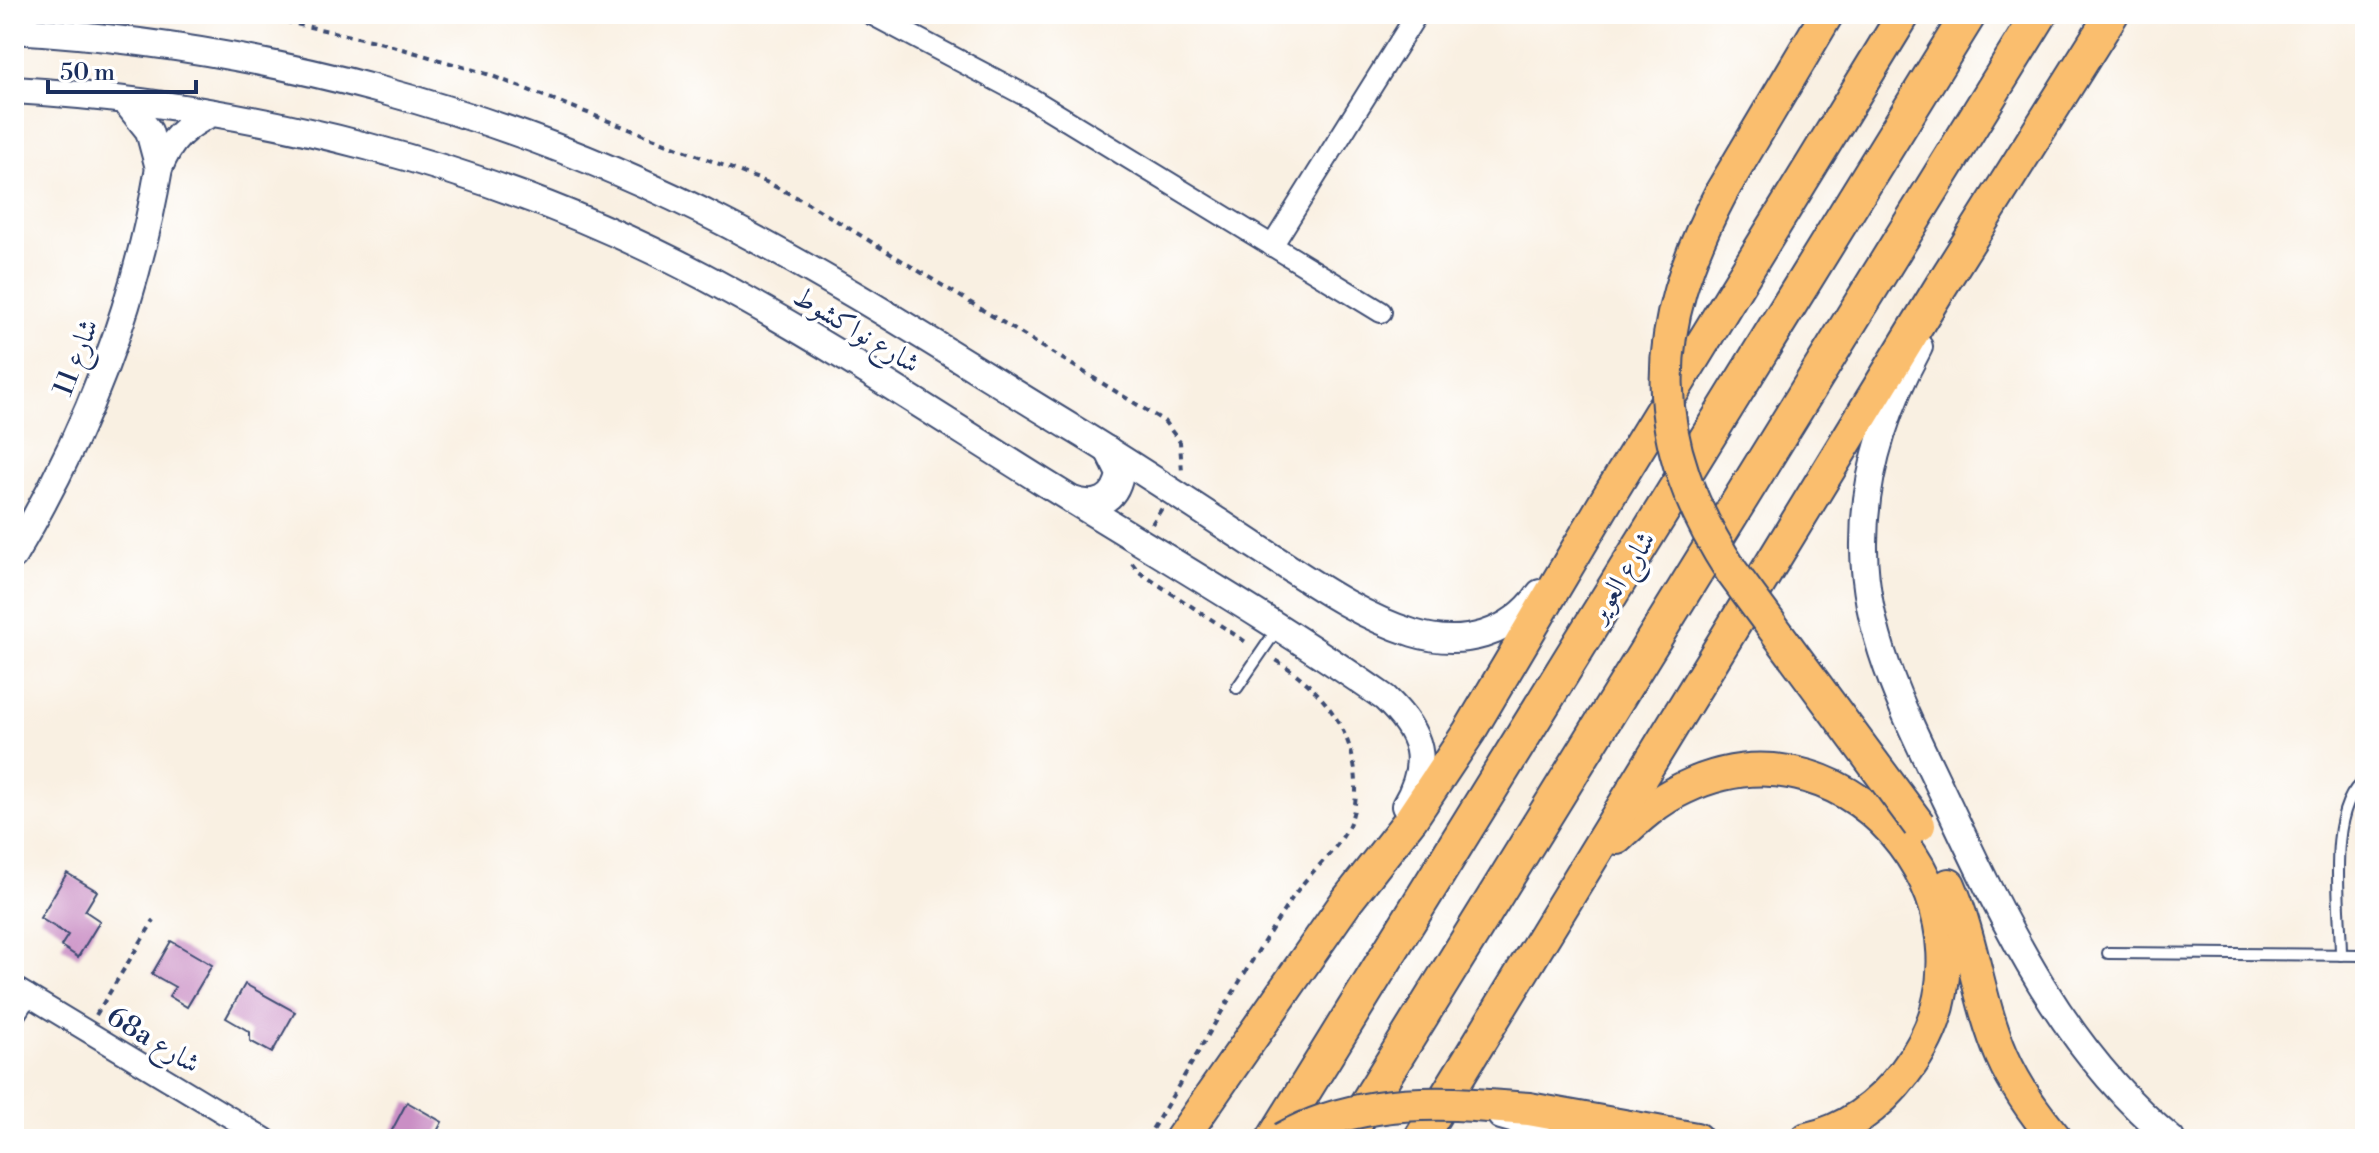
<svg xmlns="http://www.w3.org/2000/svg" width="2379" height="1153" font-family="'Libre Bodoni',Amiri,serif">
  <style>
    .building { fill: #ca8fc5 }
    .lines { fill: none; stroke-linecap: round; stroke-linejoin: round }
    .service-casing { stroke: #3c4c72; stroke-width: 14 }
    .minor-casing { stroke: #3c4c72; stroke-width: 24 }
    .tertiary-casing { stroke: #3c4c72; stroke-width: 30 }
    .primary-casing { stroke: #3c4c72; stroke-width: 36 }
    .trunk-casing { stroke: #3c4c72; stroke-width: 38 }
    .path { stroke: #3c4c72; stroke-width: 4; stroke-dasharray: 6 6; stroke-linecap: butt }
    .service { stroke: #fff; stroke-width: 10 }
    .minor { stroke: #fff; stroke-width: 20 }
    .tertiary { stroke: #fff; stroke-width: 26 }
    .primary { stroke: #fabe6e; stroke-width: 32 }
    .trunk { stroke: #fabe6e; stroke-width: 34 }
    .primary-bridge-casing { stroke: #3c4c72; stroke-width: 36; stroke-linecap: butt }
    .primary-bridge { stroke: #fabe6e; stroke-width: 32 }
    .labels { text-anchor: middle; stroke-width: 7; stroke-linejoin: round; paint-order: stroke }
    .street-label { font-size: 28px; fill: #1b2f5e; stroke: #fff }
  </style>
  <rect width="100%" height="100%" fill="#fff"/>
  <filter id="ink" filterUnits="userSpaceOnUse"><feTurbulence type="fractalNoise" baseFrequency=".0125" numOctaves="2"/><feDisplacementMap in="SourceGraphic" scale="16" xChannelSelector="R" yChannelSelector="G"/><feConvolveMatrix kernelMatrix="1 2 1 2 8 2 1 2 1" color-interpolation-filters="sRGB"/></filter>
  <filter id="wash" filterUnits="userSpaceOnUse"><feTurbulence type="fractalNoise" baseFrequency=".006" numOctaves="4" result="noise"/><feDisplacementMap in="SourceGraphic" scale="32" xChannelSelector="R" yChannelSelector="G"/><feGaussianBlur stdDeviation="1.8" result="paint"/><feColorMatrix in="noise" values="0 0 0 0 0 0 0 0 0 0 0 0 0 0 0 0 0 1.4 0 .05"/><feComposite in="paint" operator="in"/></filter>
  <g filter="url(#wash)">
    <rect width="100%" height="100%" fill="#f9f0e2"/>
    <g id="blocks">
      <g class="building">
        <path d="M67 873 97 891 85 911 100 921 78 957 61 946 68 935 40 918Z"/>
        <path d="M171 941 212 965 187 1007 169 996 175 987 152 974Z"/>
        <path d="M245 984 295 1012 272 1053 250 1041V1032L226 1018Z"/>
        <path d="M407 1102 442 1122 433 1139H399L390 1134Z"/>
      </g>
    </g>
  </g>
  <g filter="url(#ink)">
    <use href="#blocks" fill-opacity="0" stroke="#3c4c72" stroke-width="2"/>
    <g class="lines">
      <defs>
        <g id="service">
          <path d="M1237 688 1278 628"/>
          <path d="M2108 953 2365 955"/>
          <path d="M2341 955C2341 909 2325 808 2365 780"/>
        </g>
        <g id="minor">
          <path d="M871 14 1032 99 1381 312"/>
          <path d="M1272 246 1417 14"/>
          <path d="M14 987 266 1139"/>
          <path d="M14 1015 27 995"/>
        </g>
        <g id="tertiary">
          <path d="M14 30C261 45 509 111 729 225 847 286 958 359 1072 428 1135 466 1196 507 1257 547 1307 579 1356 615 1413 633 1462 648 1510 635 1540 593"/>
          <path d="M14 90C250 104 493 165 703 276 820 338 931 412 1043 482 1157 553 1275 621 1385 698 1422 733 1431 762 1405 806"/>
          <path d="M125 101 149 131 159 168"/>
          <path d="M1919 347C1885 410 1863 478 1864 549 1865 639 1908 720 1946 800 2004 923 2063 1050 2171 1139"/>
          <path d="M1072 500C1097 508 1115 501 1120 474L1108 450"/>
          <path d="M14 555C86 433 135 308 159 168 170 140 185 126 212 113"/>
          <path d="M1501 1116 1582 1139"/>
        </g>
        <g id="primary">
          <path d="M1722 191 1827 14"/>
          <path d="M1617 838C1638 818 1658 800 1684 788 1857 705 2020 923 1905 1072 1880 1105 1848 1130 1807 1139"/>
          <path d="M1949 885C1973 940 1978 1001 2002 1056 2015 1086 2035 1114 2056 1139"/>
          <path d="M1474 1105 1529 1109 1696 1139"/>
          <path d="M1181 1139 1346 902 1411 819 1469 732 1607 499 1904 14"/>
          <path d="M1420 1139 1941 286 2112 14"/>
        </g>
        <g id="trunk">
          <path d="M1274 1139 1969 14"/>
          <path d="M1345 1139 2040 14"/>
        </g>
      </defs>
      <use href="#service" class="service-casing"/>
      <use href="#minor" class="minor-casing"/>
      <use href="#tertiary" class="tertiary-casing"/>
      <use href="#primary" class="primary-casing"/>
      <use href="#trunk" class="trunk-casing"/>
      <g class="path">
        <path d="M250 14 379 42 487 74 766 182 806 202 1164 421 1180 442 1182 472"/>
        <path d="M1152 524 1162 508"/>
        <path d="M1132 563 1139 572 1249 644"/>
        <path d="M96 1015 154 920"/>
        <path d="M1146 1139C1197 1058 1241 973 1295 894 1316 863 1349 845 1355 804 1363 741 1325 689 1274 659"/>
      </g>
      <use href="#service" class="service"/>
      <use href="#minor" class="minor"/>
      <use href="#tertiary" class="tertiary"/>
      <use href="#primary" class="primary"/>
      <use href="#trunk" class="trunk"/>
      <defs>
        <g id="primary-bridge">
          <path d="M1722 191C1648 331 1645 437 1732 572L1919 825"/>
          <path d="M1283 1139C1341 1106 1409 1101 1474 1105"/>
        </g>
      </defs>
      <use href="#primary-bridge" class="primary-bridge-casing"/>
      <use href="#primary-bridge" class="primary-bridge"/>
    </g>
  </g>
  <g class="labels">
    <g class="street-label">
      <text transform="translate(857 329) rotate(31)" y="10">شارع نواكشوط</text>
      <text transform="translate(75 357) rotate(-69)" y="10">شارع 11</text>
      <text transform="translate(1621 576) rotate(-58)" y="10">شارع العوير</text>
      <text transform="translate(154 1039) rotate(31)" y="10">68a شارع</text>
    </g>
  </g>
  <rect width="2379" height="1153" fill="none" stroke="#fff" stroke-width="48"/>
  <path d="M48 80v12h148v-12" fill="none" stroke="#1b2f5e" stroke-width="4"/>
  <text x="60" y="80" font-size="24" fill="#1b2f5e" stroke="#ffffff" stroke-width="6" paint-order="stroke">50 m</text>
</svg>
